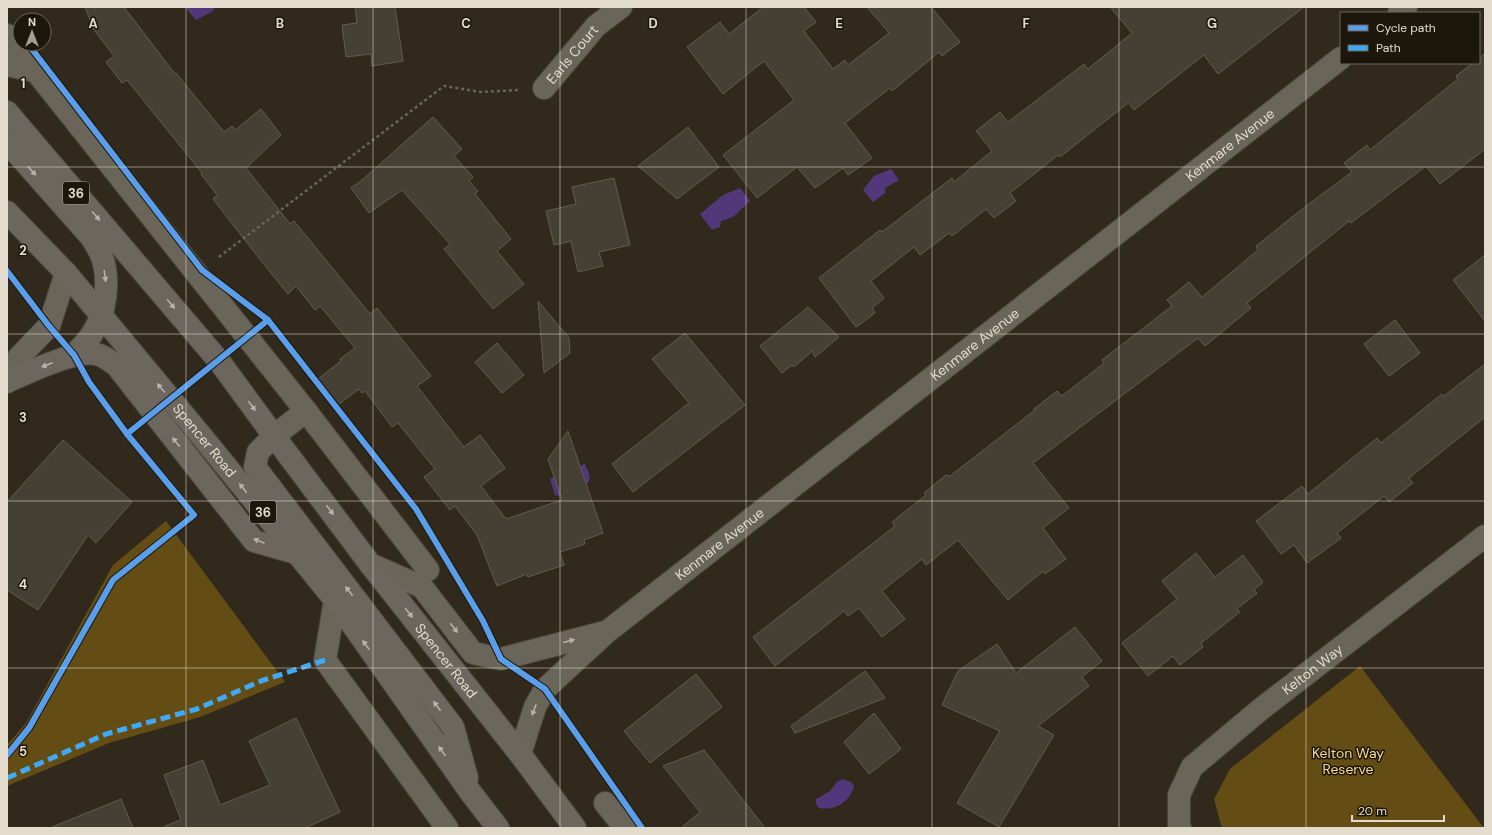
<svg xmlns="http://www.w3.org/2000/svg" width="1492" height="835" font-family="'DM Sans',sans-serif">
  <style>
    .green { fill: #644d15 }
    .water { fill: #52387a }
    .building { fill: #464034; stroke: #625c50 }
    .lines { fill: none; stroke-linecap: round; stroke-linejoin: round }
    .minor-casing { stroke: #4c473c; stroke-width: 24 }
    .major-casing { stroke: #4c473c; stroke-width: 24 }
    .path { stroke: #69645a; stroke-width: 2.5; stroke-dasharray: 3 3; stroke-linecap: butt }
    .minor { stroke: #6a6559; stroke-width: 22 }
    .major { stroke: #6c665f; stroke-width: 22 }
    .quiet { stroke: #3fa9f5; stroke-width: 5; stroke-dasharray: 10 5; stroke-linecap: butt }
    .cycleway-casing { stroke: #1c160b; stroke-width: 8 }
    .cycleway { stroke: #5a9eea; stroke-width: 6 }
    .oneway { fill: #b9b2a6 }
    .oneway2 { fill: #b9b2a4 }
    .grid { fill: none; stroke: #e3dbcc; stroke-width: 1; stroke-opacity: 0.55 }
    .labels { text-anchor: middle; stroke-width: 3; stroke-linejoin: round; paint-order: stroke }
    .shield { fill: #1c160b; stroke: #a7a092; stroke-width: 1 }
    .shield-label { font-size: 13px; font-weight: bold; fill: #e3dbcc }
    .street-label { font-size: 14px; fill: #e3dbcc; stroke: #1c160b }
    .park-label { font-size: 14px; fill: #f9d897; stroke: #1c160b }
    .grid-label { font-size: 13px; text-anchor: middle; font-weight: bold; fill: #e3dbcc; stroke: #1c160b; stroke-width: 3; stroke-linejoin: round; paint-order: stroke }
  </style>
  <rect width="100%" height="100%" fill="#312a1c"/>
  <g class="green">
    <path d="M166 521 285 682 200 717 109 743 7 786V745L26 723 113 565Z"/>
    <path d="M1360 666 1484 828H1223L1221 825 1214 799 1230 769Z"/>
  </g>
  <g class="water">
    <path d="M185 7H215L213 11 196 20Z"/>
    <path d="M891 169 899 180 885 188V193L873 202 863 190 874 176Z"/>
    <path d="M740 188 750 201 733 217 721 221 720 227 712 230 700 214 723 195Z"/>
    <path d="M585 464C588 472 593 478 587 484H579L560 496 555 495 550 479 565 471Z"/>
    <path d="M842 779 851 782 854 786C850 802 835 811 819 808L816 804V799L830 791 837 782Z"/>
  </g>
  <g class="building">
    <path d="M85 7H124L175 74 176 73 224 132 232 126 235 130 261 109 281 135 246 168 290 224 294 221 370 314 377 308 431 376 417 386 464 447 480 435 505 468 481 486 506 519 562 500 548 459 568 431 603 533 584 540 585 544 560 552 564 565 528 577 527 574 497 586 477 535 455 506 450 510 424 477 435 469 398 423 392 427 365 391 362 393 359 389 338 405 318 379 341 361 340 359 355 348 320 306 315 310 296 286 288 294 262 262 213 199 217 195 201 174 202 173 127 80 122 83 106 62 114 56 94 30Z"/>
    <path d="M355 7H395L403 61 372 66 371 54 346 57 342 25 357 23Z"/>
    <path d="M763 7H804L816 22 804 31 833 69 845 60 848 65 889 33 867 7H931L960 42 942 56 939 52 892 91 890 88 845 123 872 158 848 175 843 168 815 188 797 167 757 198 723 155 794 100 764 61 723 94 687 47 720 22 729 34Z"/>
    <path d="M1110 7H1304L1218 74 1204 55 1134 110 1128 103 1060 157 1058 155 1010 193 1016 201 994 218 986 209 952 236 949 233 920 255 914 247 871 281 884 298 872 308 875 313 856 327 819 278 880 230 882 232 952 178 954 182 992 151 976 131 1000 112 1008 122 1084 64 1088 69 1132 33Z"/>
    <path d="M1485 54V149L1440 184 1426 166 1351 223 1349 221 1247 303 1251 308 1205 346 1198 338 1033 463 1069 508 1043 528 1066 559 1045 574 1043 571 1008 600 958 540 926 565 922 559 882 591 905 619 882 637 859 608 848 616 844 611 775 666 753 637 895 526 892 522 926 495 924 493 946 475 950 476 1035 410 1034 409 1057 391 1062 396 1104 363 1102 360 1172 306 1167 300 1189 282 1202 297 1258 250 1256 246 1306 206 1352 172 1344 163 1367 145 1370 150 1458 79 1456 76 1473 63H1479V58Z"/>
    <path d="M433 117 462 149 454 156 473 177 469 181 478 191 475 194 511 239 497 251 524 284 493 309 444 249 450 244 402 190 369 213 351 188 362 180Z"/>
    <path d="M688 127 719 167 677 199 638 166Z"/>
    <path d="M614 178 630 245 599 252 603 266 578 272 571 241 554 245 546 211 576 204 572 187Z"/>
    <path d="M1485 255V321L1453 280Z"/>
    <path d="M538 301 569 338 570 353 544 373Z"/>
    <path d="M808 307 839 337 815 357 812 351 794 367 792 365 782 373 760 346Z"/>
    <path d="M1395 320 1420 353 1389 376 1364 344Z"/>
    <path d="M685 333 745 405 633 492 612 464 689 403 652 359Z"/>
    <path d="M497 343 524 375 502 393 475 362Z"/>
    <path d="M1485 364V417L1409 478 1413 483 1389 502 1384 496 1337 533 1341 538 1307 563 1294 545 1281 554 1256 521 1302 486 1308 494 1377 438 1381 443 1442 394 1444 396Z"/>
    <path d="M63 440 132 502 96 543 88 535 38 610 7 590V502Z"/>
    <path d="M1196 553 1215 577 1243 555 1263 582 1254 590 1257 593 1237 609 1240 612 1201 643 1203 647 1180 665 1173 656 1148 676 1122 643 1177 599 1162 581Z"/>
    <path d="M1075 627 1102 661 1082 677 1089 686 1038 726 1054 735 999 827 957 803 1000 731 942 705 958 671 997 644 1016 673Z"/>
    <path d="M865 671 885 698 795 733 791 726Z"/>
    <path d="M696 674 722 707 650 763 624 731Z"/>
    <path d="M874 713 901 749 869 774 844 742Z"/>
    <path d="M296 718 340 812 305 828H165V826L181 820 164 775 203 760 220 805 270 785 249 741Z"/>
    <path d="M704 750 765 828H681L700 812 663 766Z"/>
    <path d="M121 799 133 828H52V827Z"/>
  </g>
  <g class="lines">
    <defs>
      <g id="minor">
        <path d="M1399 13 1406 7"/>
        <path d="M7 35 306 411 428 570"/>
        <path d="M7 65 35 71"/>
        <path id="s1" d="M544 88 596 26 621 7"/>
        <path d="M7 382 19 357 49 326 66 273"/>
        <path d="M274 436 306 411"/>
        <path d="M370 564 422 587 473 653 501 659 605 632"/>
        <path d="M335 600 325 660 447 828"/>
        <path id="s2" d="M520 754 535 707 545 689 608 631 1341 58"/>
        <path d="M605 803 625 828"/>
        <path id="s3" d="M1180 828 1179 825V795L1192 767 1261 709 1485 536"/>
      </g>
      <g id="major">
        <path id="s4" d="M7 112 219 361 274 436 370 564 520 754 575 828"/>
        <path d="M7 142 92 238C95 244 100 251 102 257 110 280 106 314 92 334 87 342 80 348 74 355"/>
        <path id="s5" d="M7 212 66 273 203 438 335 600 471 793 498 828"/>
        <path d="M8 381C30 372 74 350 96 354 105 356 110 361 117 366L254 541 296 553"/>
        <path d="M274 436 258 452 255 467 453 727 467 778"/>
      </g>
    </defs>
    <use href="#minor" class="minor-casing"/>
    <use href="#major" class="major-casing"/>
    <path class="path" d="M219 257 444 86 481 92 518 90"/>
    <use href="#minor" class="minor"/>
    <use href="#major" class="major"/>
    <path class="quiet" d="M7 778 106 734 197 709 261 681 325 660"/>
    <defs>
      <g id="cycleway">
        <path d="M28 44 202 270 268 320 416 509 483 621 501 659 545 689 642 828"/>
        <path d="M7 271 49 326 74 355 89 382 127 434 194 515 113 580 29 728 7 755"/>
        <path d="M127 434 268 320"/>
      </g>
    </defs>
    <use href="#cycleway" class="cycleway-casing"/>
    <use href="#cycleway" class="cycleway"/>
  </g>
  <defs><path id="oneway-solid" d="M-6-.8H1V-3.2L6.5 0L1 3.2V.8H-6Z"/></defs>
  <g class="oneway">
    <use href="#oneway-solid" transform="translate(32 171) rotate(48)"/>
    <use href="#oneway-solid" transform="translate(96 216) rotate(49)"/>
    <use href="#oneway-solid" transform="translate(105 276) rotate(82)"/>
    <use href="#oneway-solid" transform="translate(171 304) rotate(50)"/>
    <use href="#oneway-solid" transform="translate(47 365) rotate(159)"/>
    <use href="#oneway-solid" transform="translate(161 388) rotate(-130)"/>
    <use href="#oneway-solid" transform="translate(252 406) rotate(54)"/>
    <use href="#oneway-solid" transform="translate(176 442) rotate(-128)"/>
    <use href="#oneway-solid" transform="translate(243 488) rotate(-129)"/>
    <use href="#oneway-solid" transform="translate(330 510) rotate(53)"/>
    <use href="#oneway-solid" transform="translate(259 541) rotate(-158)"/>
    <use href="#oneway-solid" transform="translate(349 591) rotate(-127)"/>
    <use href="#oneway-solid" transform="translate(409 613) rotate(52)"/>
    <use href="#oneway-solid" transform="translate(366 645) rotate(-125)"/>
    <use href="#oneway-solid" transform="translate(437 706) rotate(-127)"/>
    <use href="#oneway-solid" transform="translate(442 751) rotate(-125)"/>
  </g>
  <g class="oneway2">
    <use href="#oneway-solid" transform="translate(454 628) rotate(52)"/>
    <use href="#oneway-solid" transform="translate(569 641) rotate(-15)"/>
    <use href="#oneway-solid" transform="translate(534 710) rotate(111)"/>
  </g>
  <path class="grid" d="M186 7V828M373 7V828M560 7V828M746 7V828M932 7V828M1119 7V828M1306 7V828M7 167H1485M7 334H1485M7 501H1485M7 668H1485"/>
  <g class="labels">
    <g class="shield">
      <rect x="63" y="182" width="26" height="22" rx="3"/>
      <rect x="250" y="501" width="26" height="22" rx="3"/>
    </g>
    <g class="shield-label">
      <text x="76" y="198">36</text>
      <text x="263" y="517">36</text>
    </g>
    <g class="street-label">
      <text dy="5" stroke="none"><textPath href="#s1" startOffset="44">Earls Court</textPath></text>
      <text dy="5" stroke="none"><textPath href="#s2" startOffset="945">Kenmare Avenue</textPath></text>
      <text dy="5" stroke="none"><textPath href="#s2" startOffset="621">Kenmare Avenue</textPath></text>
      <text dy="5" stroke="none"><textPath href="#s5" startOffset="302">Spencer Road</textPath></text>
      <text dy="5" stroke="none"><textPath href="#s2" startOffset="297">Kenmare Avenue</textPath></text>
      <text dy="5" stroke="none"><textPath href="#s4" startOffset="703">Spencer Road</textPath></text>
      <text dy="5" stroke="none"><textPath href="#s3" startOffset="219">Kelton Way</textPath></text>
    </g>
    <g class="park-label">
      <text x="1348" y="758">Kelton Way<tspan x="1348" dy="16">Reserve</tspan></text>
    </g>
  </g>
  <g class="grid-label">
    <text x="93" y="28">A</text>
    <text x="280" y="28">B</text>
    <text x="466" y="28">C</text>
    <text x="653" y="28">D</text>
    <text x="839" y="28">E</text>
    <text x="1026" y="28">F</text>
    <text x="1212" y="28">G</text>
    <text x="23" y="88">1</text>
    <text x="23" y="255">2</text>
    <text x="23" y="422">3</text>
    <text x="23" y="589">4</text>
    <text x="23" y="756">5</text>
  </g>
  <rect width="1492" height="835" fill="none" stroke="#e3dbcc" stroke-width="16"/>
  <rect x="1340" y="12" width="140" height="52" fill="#1c160b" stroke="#6c6558"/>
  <rect x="1348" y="25" width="20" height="6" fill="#5a9eea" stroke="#6c6558"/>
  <text x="1376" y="32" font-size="12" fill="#e3dbcc">Cycle path</text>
  <rect x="1348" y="45" width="20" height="6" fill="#3fa9f5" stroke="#6c6558"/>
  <text x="1376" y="52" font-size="12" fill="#e3dbcc">Path</text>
  <g transform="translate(32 32)"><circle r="19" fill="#1c160b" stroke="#6c6558"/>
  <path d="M0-3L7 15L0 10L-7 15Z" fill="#a59d8e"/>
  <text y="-6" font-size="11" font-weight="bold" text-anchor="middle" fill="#e3dbcc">N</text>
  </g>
  <path d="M1352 815v6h92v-6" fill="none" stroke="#e3dbcc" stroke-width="2"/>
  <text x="1358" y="815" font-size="12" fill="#e3dbcc" stroke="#1c160b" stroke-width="3" paint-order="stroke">20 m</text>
</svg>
